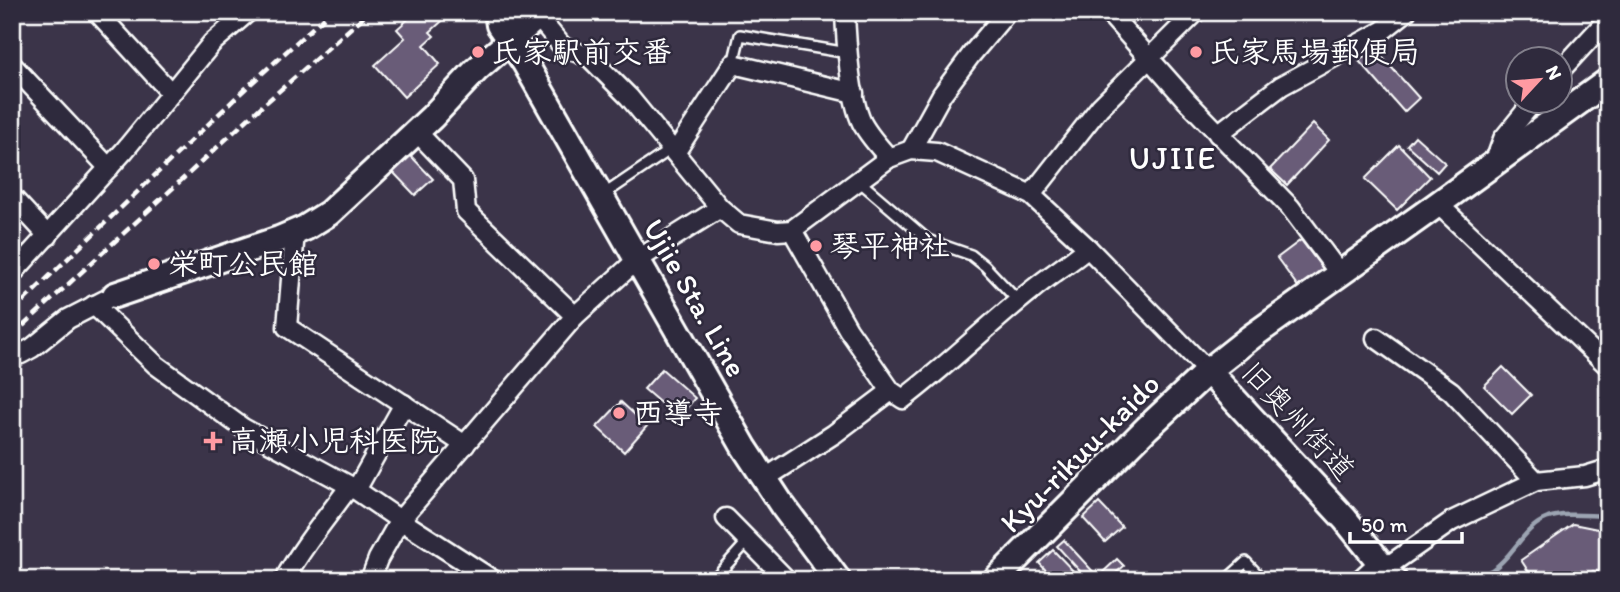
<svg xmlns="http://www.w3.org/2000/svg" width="1620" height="592" font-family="Itim,'Klee One',sans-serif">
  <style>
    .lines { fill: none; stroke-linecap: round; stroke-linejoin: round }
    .stream { stroke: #9ca4b2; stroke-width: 4.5 }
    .building { fill: #695c78; stroke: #fff; stroke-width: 2 }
    .lane-casing { stroke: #fff; stroke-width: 14 }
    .street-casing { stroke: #fff; stroke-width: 23 }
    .secondary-casing { stroke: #fff; stroke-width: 30 }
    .lane { stroke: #2f2a3d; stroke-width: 9 }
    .street { stroke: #2f2a3d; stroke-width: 18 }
    .secondary { stroke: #2f2a3d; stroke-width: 24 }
    .rail { stroke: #fff; stroke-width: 4.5; stroke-dasharray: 10 5; stroke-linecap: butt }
    .poi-dot { fill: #ff9aa2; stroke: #2f2a3d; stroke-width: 2.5 }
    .labels { text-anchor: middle; stroke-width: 5; stroke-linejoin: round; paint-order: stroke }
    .poi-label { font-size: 30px; font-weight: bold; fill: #fff; stroke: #2f2a3d; text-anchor: start }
    .street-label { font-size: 30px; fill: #fff; stroke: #2f2a3d }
    .neighbourhood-label { font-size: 32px; letter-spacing: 2px; fill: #fff; stroke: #2f2a3d }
  </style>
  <rect width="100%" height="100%" fill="#3b3449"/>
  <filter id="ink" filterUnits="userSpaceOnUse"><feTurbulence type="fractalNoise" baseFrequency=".0143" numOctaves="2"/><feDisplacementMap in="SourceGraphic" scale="14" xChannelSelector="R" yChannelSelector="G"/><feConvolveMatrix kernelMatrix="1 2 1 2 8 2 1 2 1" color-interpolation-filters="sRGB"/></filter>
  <g filter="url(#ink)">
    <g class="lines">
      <path class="stream" d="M1455 580C1466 577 1482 576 1492 570 1514 556 1523 527 1548 518 1566 512 1589 516 1608 516"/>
    </g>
    <g class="building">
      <path d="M416 12H452L430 32 434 36 424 45 440 64 404 97 375 65 405 38 397 29Z"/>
      <path d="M1374 48 1419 98 1404 112 1359 61Z"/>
      <path d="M1313 124 1329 140 1287 185 1270 169Z"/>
      <path d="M1415 136 1445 163 1437 172 1407 145Z"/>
      <path d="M1399 145 1430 177 1397 210 1365 179Z"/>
      <path d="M409 154 433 179 415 195 392 171Z"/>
      <path d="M1301 240 1323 269 1299 288 1277 258Z"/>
      <path d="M1503 367 1531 395 1512 414 1484 386Z"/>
      <path d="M662 369 695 398 678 418 644 389Z"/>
      <path d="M621 402 647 426 624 452 597 427Z"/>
      <path d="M1099 503 1122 527 1105 542 1083 518Z"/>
      <path d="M1573 524 1608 531V574L1593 571 1580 580H1534L1521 560Z"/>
      <path d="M1064 540 1098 577 1095 580H1088L1057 546Z"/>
      <path d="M1053 550 1080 578 1078 580H1055L1039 563Z"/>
      <path d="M1117 559 1124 566 1108 580 1102 573Z"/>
    </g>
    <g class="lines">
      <defs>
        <g id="lane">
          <path d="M733 64 740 35 848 53"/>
          <path d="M859 181 928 240 971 255 985 266 1018 301"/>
          <path d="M603 195 671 149"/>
          <path d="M713 580 748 541"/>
          <path d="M1226 580 1246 562 1263 580"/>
          <path d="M1353 580 1376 559"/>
        </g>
        <g id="street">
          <path d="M97 12 171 93"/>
          <path d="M845 12C846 39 850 99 862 123 869 136 879 147 889 158"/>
          <path d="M1108 12 1187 101 1290 207 1340 274"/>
          <path d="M538 17 563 47 589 57 629 97 720 208 739 224 778 231 792 230 889 158 911 150 937 152 1031 195 1088 248 1208 371"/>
          <path d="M12 65 109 168"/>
          <path d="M1560 71 1608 19"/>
          <path d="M416 131 463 180 466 211 575 316"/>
          <path d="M1218 134 1281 86 1382 31 1406 12"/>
          <path d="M911 150 942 94 971 55 1007 12"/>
          <path d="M675 153 733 64 854 93"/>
          <path d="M1494 164 1503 139 1533 102"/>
          <path d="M1031 195 1100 107 1196 12"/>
          <path d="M12 197 48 236"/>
          <path d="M1438 204 1608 366"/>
          <path d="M792 230 848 329 891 391 903 399C948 365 988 325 1032 290 1050 275 1070 263 1088 248"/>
          <path d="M295 232 287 327 465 445"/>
          <path d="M12 274 124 151 212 43 248 12"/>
          <path d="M94 305 156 365 243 428 350 486 400 520 575 316 637 260 720 208"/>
          <path d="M1376 338 1451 391 1536 481"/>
          <path d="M12 347 21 354 32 348 68 319 105 300"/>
          <path d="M764 479 834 434 891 391"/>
          <path d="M356 490 404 404"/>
          <path d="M726 518 787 580"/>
          <path d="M1385 568 1452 521 1536 481 1585 476 1608 469"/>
          <path d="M284 580C303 546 327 517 350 486"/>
          <path d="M370 580 378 559 400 520 493 580"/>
        </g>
        <g id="secondary">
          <path d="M497 12 499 25 525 63 744 447 782 505 838 580"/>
          <path d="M115 295 279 239 305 228 329 213 432 117 476 70 543 12"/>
          <path d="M1208 371 1345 519 1394 580"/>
          <path d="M995 580 1147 428 1208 371 1251 337 1438 204 1608 81"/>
        </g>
      </defs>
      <use href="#lane" class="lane-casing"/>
      <use href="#street" class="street-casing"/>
      <use href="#secondary" class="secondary-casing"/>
      <use href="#lane" class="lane"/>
      <use href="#street" class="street"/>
      <use href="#secondary" class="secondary"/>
      <g class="rail">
        <path d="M12 312 245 89 330 12"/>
        <path d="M12 336 261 107 369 12"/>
      </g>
    </g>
  </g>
  <g class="poi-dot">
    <circle cx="478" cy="52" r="7"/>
    <circle cx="1196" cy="52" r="7"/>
    <circle cx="816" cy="246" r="7"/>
    <circle cx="154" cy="264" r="7"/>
    <circle cx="619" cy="413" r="7"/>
    <path d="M209.5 430.5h7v7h7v7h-7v7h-7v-7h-7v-7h7z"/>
  </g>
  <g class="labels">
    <g class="poi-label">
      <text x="492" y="62">氏家駅前交番</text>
      <text x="1210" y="62">氏家馬場郵便局</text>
      <text x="830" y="256">琴平神社</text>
      <text x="168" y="274">栄町公民館</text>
      <text x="633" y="423">西導寺</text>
      <text x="229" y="451">高瀬小児科医院</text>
    </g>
    <g class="street-label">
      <text transform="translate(695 298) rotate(60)" y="10">Ujiie Sta. Line</text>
      <text transform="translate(1298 421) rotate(47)" y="10">旧奥州街道</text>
      <text transform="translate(1080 453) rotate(-45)" y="10">Kyu-rikuu-kaido</text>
    </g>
    <g class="neighbourhood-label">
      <text x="1173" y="169">UJIIE</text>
    </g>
  </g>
  <rect width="1620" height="592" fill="none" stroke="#2f2a3d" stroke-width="42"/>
  <rect x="21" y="21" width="1578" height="550" fill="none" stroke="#fff" stroke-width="2.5" filter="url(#ink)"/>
  <g transform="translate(1539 80) rotate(64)"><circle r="33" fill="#2f2a3d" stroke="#827f8b" stroke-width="2"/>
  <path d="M0-5L12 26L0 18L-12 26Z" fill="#ff9aa2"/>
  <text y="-10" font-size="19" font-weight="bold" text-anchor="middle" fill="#ffffff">N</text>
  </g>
  <path d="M1350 532v10h112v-10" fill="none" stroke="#ffffff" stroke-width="3.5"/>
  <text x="1361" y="532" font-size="21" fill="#ffffff" stroke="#2f2a3d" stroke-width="5" paint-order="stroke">50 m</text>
</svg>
